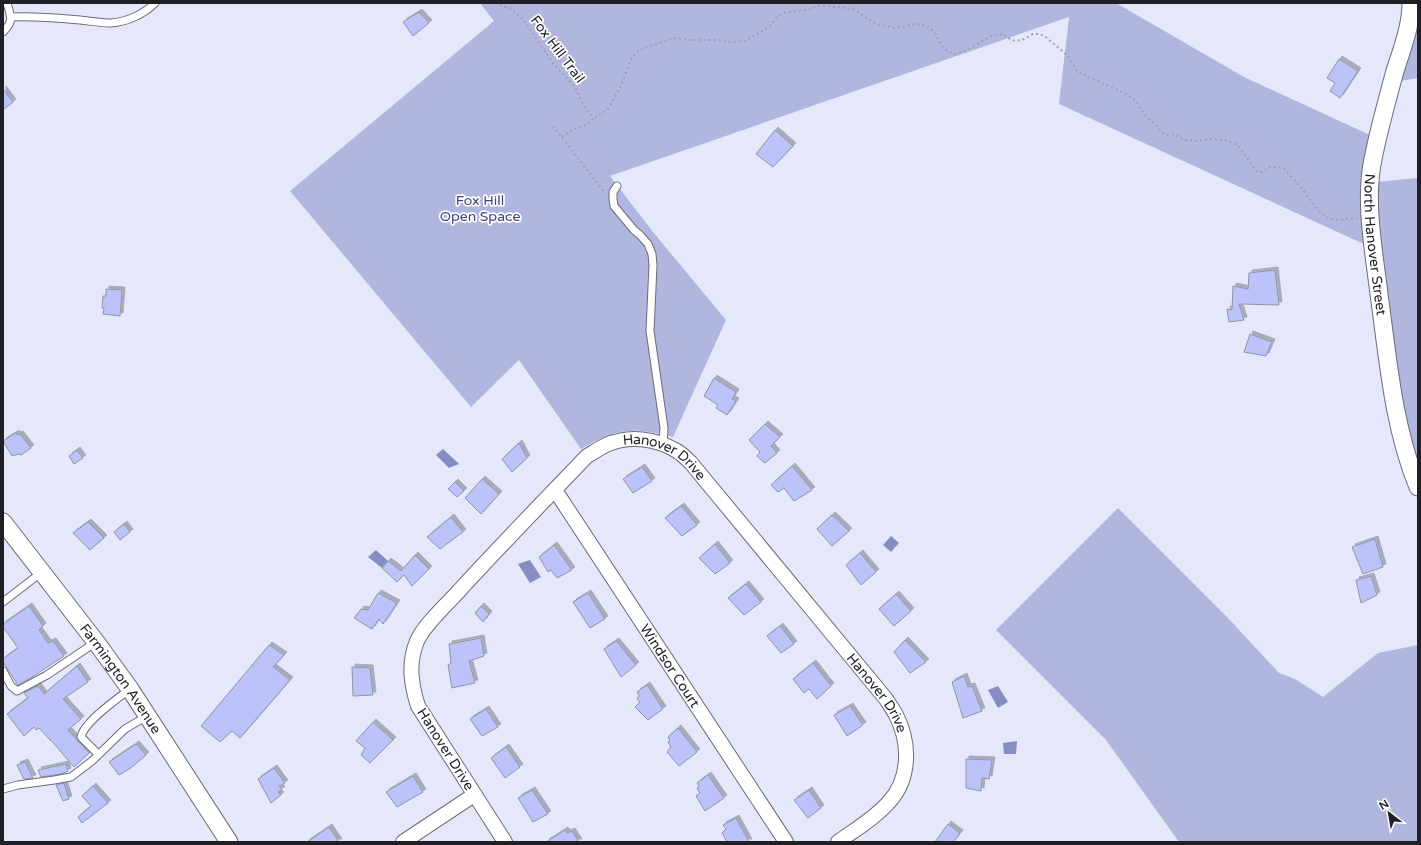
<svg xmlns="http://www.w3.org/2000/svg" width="1421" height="845" font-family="'Varela Round',sans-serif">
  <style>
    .green { fill: #b0b6de }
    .water { fill: #878dc2 }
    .building { fill: #bcc3fb; stroke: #9194a4; filter: url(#shadow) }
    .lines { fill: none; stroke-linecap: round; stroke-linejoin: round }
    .service-casing { stroke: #6a6c7b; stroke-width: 9 }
    .minor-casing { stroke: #6a6c7b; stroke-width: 16 }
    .tertiary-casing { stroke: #6a6c7b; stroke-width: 19 }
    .path { stroke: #9fa1af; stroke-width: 2; stroke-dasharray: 2 3; stroke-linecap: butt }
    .service { stroke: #fff; stroke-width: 7 }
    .minor { stroke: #fff; stroke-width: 14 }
    .tertiary { stroke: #fff; stroke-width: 17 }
    .labels { text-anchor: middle; stroke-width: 3.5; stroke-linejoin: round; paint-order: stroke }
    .street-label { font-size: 14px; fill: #1f2026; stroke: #fff }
    .park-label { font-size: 14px; fill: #3f4285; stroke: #fff }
  </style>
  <defs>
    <filter id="shadow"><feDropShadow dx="3" dy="-3" stdDeviation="0" flood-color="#0004"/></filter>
  </defs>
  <rect width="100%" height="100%" fill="#e5e8fa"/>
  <g class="green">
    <path d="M480 3H1116L1244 77 1370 135 1366 245 1059 104 1069 17 610 176 653 232 726 320 673 437C632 427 617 428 581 449L519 360 471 407 290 191 494 21Z"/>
    <path d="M1418 11V78L1401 81Z"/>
    <path d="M1418 178V470L1409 445 1379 252 1377 182Z"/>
    <path d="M1118 508 1228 618 1279 673 1295 679 1323 697 1378 653 1418 645V842H1179L1106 740 996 630Z"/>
  </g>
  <g class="water">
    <path d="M443 449 459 464 449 468 436 455Z"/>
    <path d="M891 536 899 543 891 552 883 545Z"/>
    <path d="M376 550 388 561 382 568 368 557Z"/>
    <path d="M530 560 541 577 530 583 518 564Z"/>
    <path d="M998 686 1008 702 998 708 988 690Z"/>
    <path d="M1017 741 1016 754H1004L1003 743Z"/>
  </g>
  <g class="building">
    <path d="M419 12 429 23 413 36 403 22Z"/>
    <path d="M1339 59 1358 71 1340 98 1330 91 1335 83 1327 78Z"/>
    <path d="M3 89 13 102 3 110Z"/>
    <path d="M775 130 793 146 773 167 756 154Z"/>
    <path d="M1275 270 1279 305 1239 304 1244 320 1229 322 1227 309 1232 310 1233 286 1248 289 1249 273Z"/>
    <path d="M106 289 122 290 120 316 103 314 104 308H102L103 296H106Z"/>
    <path d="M1250 334 1272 342 1266 356 1244 352Z"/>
    <path d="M714 378 736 392 732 399 736 401 727 415 716 408 718 405 704 396Z"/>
    <path d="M765 424 780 437 771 446 777 453 765 463 757 456 760 452 749 440Z"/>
    <path d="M16 433 17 435 20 434 31 448 21 455 19 454 12 456 3 441Z"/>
    <path d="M519 443 527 458 512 472 502 459Z"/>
    <path d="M77 450 83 458 74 464 69 456Z"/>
    <path d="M792 466 812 490 794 501 784 488 778 492 771 485Z"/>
    <path d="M642 467 652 481 633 493 623 479Z"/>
    <path d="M482 479 499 494 481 514 465 498Z"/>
    <path d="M455 482 464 491 457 497 448 489Z"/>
    <path d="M681 506 697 525 682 536 665 518Z"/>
    <path d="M832 515 849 531 832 546 817 529Z"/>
    <path d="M451 517 463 532 440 549 427 537Z"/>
    <path d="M88 522 104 538 90 550 73 533Z"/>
    <path d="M124 524 130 532 120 540 114 532Z"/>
    <path d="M1375 539 1383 567 1363 574 1352 547Z"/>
    <path d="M715 544 730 563 715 574 699 558Z"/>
    <path d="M554 545 572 570 557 578 551 570 548 572 539 557Z"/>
    <path d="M860 553 876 572 861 585 846 565Z"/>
    <path d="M415 555 429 569 412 586 404 575 397 582 382 568 388 561 401 571Z"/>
    <path d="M1371 576 1377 595 1361 603 1356 580Z"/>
    <path d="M746 584 761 602 744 615 728 598Z"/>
    <path d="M378 593 397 603 383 624 379 619 372 629 354 618 361 609 368 610Z"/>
    <path d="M588 593 605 619 590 628 573 602Z"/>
    <path d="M896 594 911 611 894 626 879 609Z"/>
    <path d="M29 606 43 626 39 630 48 643 53 641 64 656 32 677 18 685 3 662V659L18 648 3 627V624Z"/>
    <path d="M481 606 489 614 483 622 475 613Z"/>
    <path d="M780 626 794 644 781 653 767 636Z"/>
    <path d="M481 638 484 656 469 661 475 683 452 688 448 665 451 663 449 644Z"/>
    <path d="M905 640 926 662 910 673 894 652Z"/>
    <path d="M616 641 636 665 621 677 604 649Z"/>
    <path d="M269 645 284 655 273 667 290 680 240 738 232 731 220 742 201 726Z"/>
    <path d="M813 663 831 686 817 699 809 689 804 693 793 679Z"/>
    <path d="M77 666 88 682 63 699 81 719 68 730 89 753 74 767 50 739 51 741 39 728 36 730 34 727 24 736 7 714 28 698 24 693 38 686 44 694Z"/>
    <path d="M352 667 370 668 373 695 353 696Z"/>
    <path d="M964 676 968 687 972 686 982 711 963 718 952 682Z"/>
    <path d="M647 685 663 709 648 720 635 707 640 702 637 699 639 695 637 692Z"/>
    <path d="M850 706 863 725 847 736 834 715Z"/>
    <path d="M486 709 498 727 482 736 470 719Z"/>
    <path d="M373 722 393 740 370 763 361 755 365 748 356 741Z"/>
    <path d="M678 728 697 752 679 766 667 752 671 747 668 742 670 741 668 737Z"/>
    <path d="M136 744 146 755 132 767 119 775 109 762Z"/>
    <path d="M506 747 520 767 505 778 491 758Z"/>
    <path d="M966 759 992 760 989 779 982 778 981 791 966 788Z"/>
    <path d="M25 762 33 778 24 779 17 765Z"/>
    <path d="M66 764 68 771 61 774 41 777 38 770Z"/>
    <path d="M274 768 285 783 279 786 282 789 278 792 281 795 271 803 258 779Z"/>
    <path d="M708 775 724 798 705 811 696 796 700 793 697 788 699 786 697 783Z"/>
    <path d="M413 776 423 792 397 807 386 792Z"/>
    <path d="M64 783 69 799 63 801 56 785Z"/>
    <path d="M93 786 108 803 82 823 78 817 91 806 82 796Z"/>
    <path d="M532 790 548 814 533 822 518 798Z"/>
    <path d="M809 790 821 808 808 818 794 800Z"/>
    <path d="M736 818 749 842H727L722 833 726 829 723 825Z"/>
    <path d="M948 824 960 833 953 842H935Z"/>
    <path d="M329 827 339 842H307Z"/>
    <path d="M565 830 567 833 572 831 579 842H546Z"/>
  </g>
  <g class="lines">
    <defs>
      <g id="service">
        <path d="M12 17C34 16 57 18 80 20 90 21 101 23 111 23 127 22 144 14 155 3"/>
        <path d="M3 32C14 21 11 17 7 3"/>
        <path d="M617 186 613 192V199L614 206 634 230 640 235 648 244 652 254 653 265 650 331 664 428 663 445"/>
        <path d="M3 602 42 572"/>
        <path d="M3 671 11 686 17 691 47 675 96 642"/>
        <path d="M98 754 81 737C84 722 117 699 130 689"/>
        <path d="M3 789 18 785 54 780 71 777 92 761 125 729 147 716"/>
      </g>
      <g id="minor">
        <path id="s1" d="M555 490 786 842"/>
        <path d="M403 842 474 795"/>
        <path id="s2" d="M505 842 418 706C411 684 408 663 417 641 424 625 446 605 458 592 500 546 544 501 587 456 593 453 599 448 606 445 629 435 655 438 677 451 682 454 687 459 691 463L886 699C889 704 893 709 896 715 910 742 911 778 889 802 875 818 856 829 838 842"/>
      </g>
      <g id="tertiary">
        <path id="s3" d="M1411 3C1411 26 1402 49 1395 71 1387 100 1379 129 1373 159 1364 201 1374 252 1379 294 1388 359 1393 426 1418 487"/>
        <path id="s4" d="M3 522 96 642 130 689 229 842"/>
      </g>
    </defs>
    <use href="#service" class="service-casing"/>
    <use href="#minor" class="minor-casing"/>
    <use href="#tertiary" class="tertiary-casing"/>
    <g class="path">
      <path d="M495 3 511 9 523 19 553 63 575 87 584 106 591 115 595 117 608 109 620 88 632 57 639 50 674 38 688 40H715L730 42 745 41 769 27 777 17 784 13 810 9 821 5 853 9 876 24 895 28 915 24 927 26 935 33 941 45 949 52 956 54 967 50 993 35 1003 34 1010 39 1015 41 1022 40 1033 34H1040L1047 38 1067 55 1078 72 1126 94 1135 100 1145 115 1155 124 1161 132 1168 135 1174 134 1184 140 1196 141 1210 139 1224 140 1234 143 1240 148 1255 169 1258 172H1263L1270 167H1277L1284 169 1300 186 1319 211 1328 218 1336 220 1357 218"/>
      <path d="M553 126 604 192"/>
      <path d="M562 137 576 128 587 125 595 117"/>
    </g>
    <use href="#service" class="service"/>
    <use href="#minor" class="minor"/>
    <use href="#tertiary" class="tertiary"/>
  </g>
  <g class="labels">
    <g class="street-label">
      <text transform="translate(558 49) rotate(53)" y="5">Fox Hill Trail</text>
      <text dy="5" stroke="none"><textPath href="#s3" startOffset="247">North Hanover Street</textPath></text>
      <text dy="5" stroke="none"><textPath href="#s2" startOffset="566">Hanover Drive</textPath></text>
      <text dy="5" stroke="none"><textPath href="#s1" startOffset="210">Windsor Court</textPath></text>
      <text dy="5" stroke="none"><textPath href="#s4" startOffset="196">Farmington Avenue</textPath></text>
      <text dy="5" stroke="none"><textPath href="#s2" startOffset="890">Hanover Drive</textPath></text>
      <text transform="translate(446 749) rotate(58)" y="5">Hanover Drive</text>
    </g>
    <g class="park-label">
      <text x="480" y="205">Fox Hill<tspan x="480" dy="16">Open Space</tspan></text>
    </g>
  </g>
  <rect width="1421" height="845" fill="none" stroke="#1f2026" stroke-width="8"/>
  <g transform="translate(1389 813) rotate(329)" stroke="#ffffff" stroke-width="3" paint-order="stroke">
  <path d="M0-3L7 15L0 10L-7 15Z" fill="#1f2026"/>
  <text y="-6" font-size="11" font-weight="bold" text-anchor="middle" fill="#1f2026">N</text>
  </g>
</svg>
